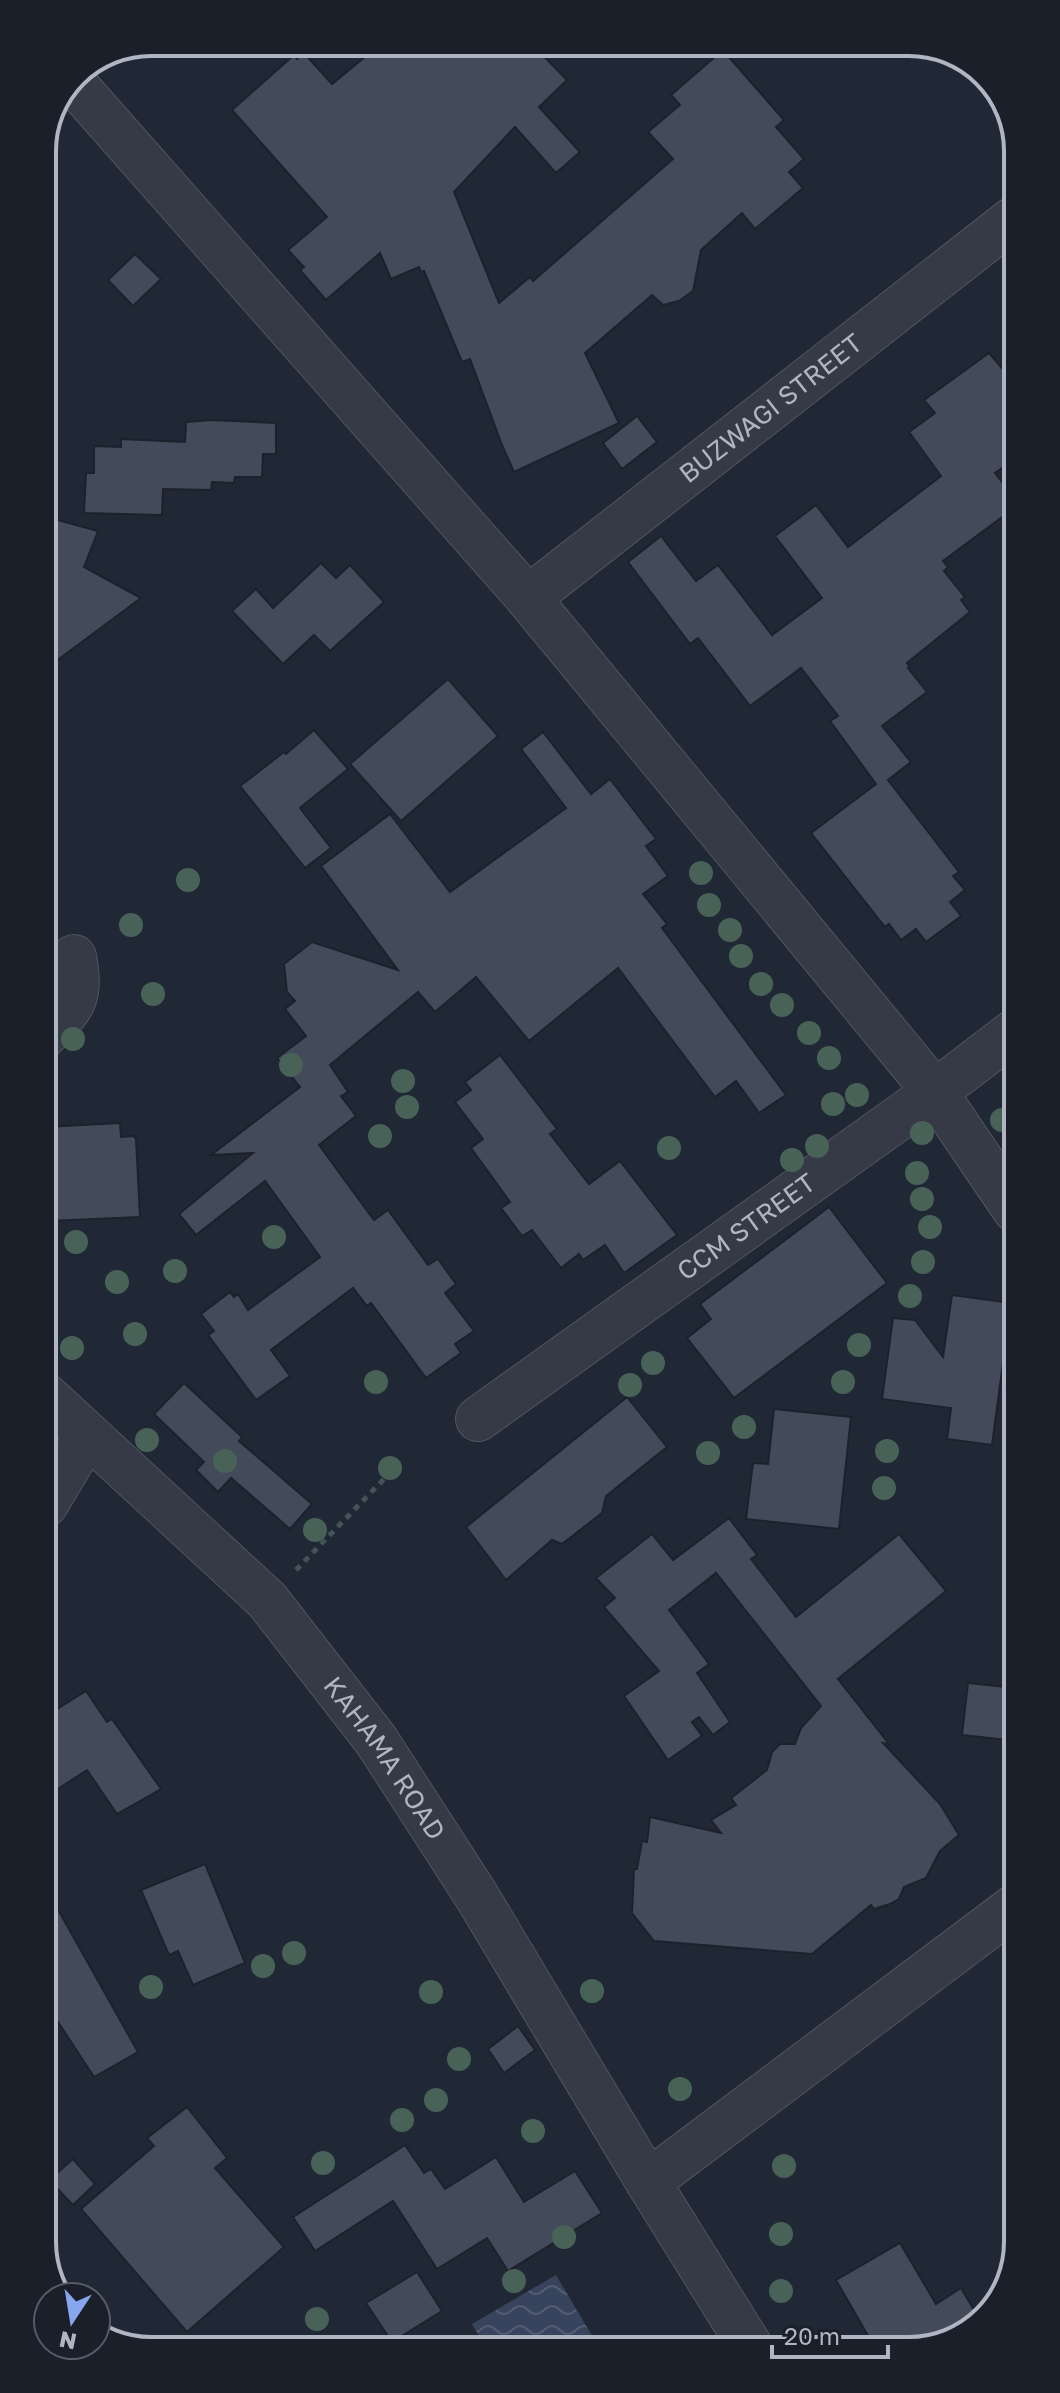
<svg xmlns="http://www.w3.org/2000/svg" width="1060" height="2393" font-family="'Golos Text',sans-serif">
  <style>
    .water { fill: url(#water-waves) }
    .building { fill: #434b5a; stroke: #1c212c; stroke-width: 2 }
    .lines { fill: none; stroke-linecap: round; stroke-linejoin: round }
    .minor-casing { stroke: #4f5560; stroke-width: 46 }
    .path { stroke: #455357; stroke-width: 5; stroke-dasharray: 6 6; stroke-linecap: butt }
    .minor { stroke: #353a46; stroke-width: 44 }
    .tree { fill: #496258 }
    .labels { text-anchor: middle; stroke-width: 6; stroke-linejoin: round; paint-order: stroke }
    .street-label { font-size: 26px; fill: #afb5c2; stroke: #1a1f2a }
    .rim { fill: none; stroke: #afb5c2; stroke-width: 4 }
  </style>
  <defs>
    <pattern id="water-waves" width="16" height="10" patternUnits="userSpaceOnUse" patternTransform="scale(2)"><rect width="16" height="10" fill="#38445d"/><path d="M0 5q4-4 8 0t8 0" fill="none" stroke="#525d73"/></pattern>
  </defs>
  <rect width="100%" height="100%" fill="#212835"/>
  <path class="water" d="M556 2275 597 2344 592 2348H482L485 2346 472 2324Z"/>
  <g class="building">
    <path d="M383 42H530L567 80 539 107 580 152 556 173 515 127 454 192 499 303 530 277 533 281 673 159 648 132 680 105 671 95 716 56H728L784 120 776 127 804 159 789 172 803 188 755 229 742 213 701 250 693 291 679 301 663 305 652 295 585 353 619 423 514 472 502 445 470 359 462 362 424 271 421 272 419 267 391 279 380 253 326 300 300 270 304 267 288 250 327 217 232 110 294 55 297 59 304 53 332 84Z"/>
    <path d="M135 254 161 279 133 306 108 280Z"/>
    <path d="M989 353 1013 381V460L995 473 1013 496V509L943 561 948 567 944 571 965 597 961 600 970 612 907 663 910 667 908 668 927 692 882 726 911 762 888 780 959 872 953 876 965 890 950 902 961 916 926 942 916 929 901 940 889 924 885 927 811 833 876 784 830 721 838 716 801 668 750 706 698 638 690 644 628 562 661 536 696 581 718 565 772 635 822 598 775 536 816 505 848 547 941 476 909 432 935 413 924 400Z"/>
    <path d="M637 416 657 442 622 469 603 443Z"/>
    <path d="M212 420 276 423V454H263L262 477H235L234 483 212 482 211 490 163 489 162 515 84 513 86 473H94V446L121 447V439L185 442 186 422Z"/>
    <path d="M43 516 98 531 84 567 141 598 44 670Z"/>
    <path d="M321 563 336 578 350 565 384 602 330 651 314 635 283 664 232 611 256 589 273 608Z"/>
    <path d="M448 679 498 736 401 821 350 764Z"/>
    <path d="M314 730 348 769 300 808 331 848 305 868 240 786 284 752 286 754Z"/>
    <path d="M543 732 591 794 610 779 656 839 646 846 668 876 643 894 667 924 662 928 786 1095 759 1113 736 1081 715 1097 618 968 529 1041 476 977 435 1012 418 992 330 1065 348 1092 341 1096 356 1116 319 1145 374 1220 388 1210 428 1265 438 1259 456 1284 445 1293 474 1331 455 1344 461 1353 426 1378 371 1303 367 1306 353 1288 271 1350 290 1376 256 1400 208 1335 214 1331 201 1314 230 1292 234 1297 238 1294 248 1310 320 1257 265 1181 196 1235 179 1214 253 1153 211 1155 300 1087 277 1058 306 1036 285 1009 295 1001 287 992 284 964 312 942 398 970 321 866 390 814 450 892 566 808 521 749Z"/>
    <path d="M500 1055 557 1129 550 1134 589 1184 620 1161 677 1235 624 1273 605 1245 583 1260 579 1254 561 1268 532 1230 522 1236 501 1208 510 1202 471 1148 483 1139 455 1102 471 1090 465 1082Z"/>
    <path d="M120 1123 121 1137 134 1136 136 1139 140 1217 49 1221 47 1200H45V1127Z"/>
    <path d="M829 1207 887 1283 734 1398 687 1338 711 1319 700 1304Z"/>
    <path d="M952 1295 1011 1303 992 1445 947 1439 951 1408 882 1399 893 1318 915 1320 943 1357Z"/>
    <path d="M184 1383 242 1437 239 1441 312 1504 290 1529 231 1478 218 1492 196 1470 204 1462 154 1414Z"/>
    <path d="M627 1397 667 1447 606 1496 602 1513 562 1544 552 1540 506 1580 466 1527Z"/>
    <path d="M774 1409 851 1417 839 1529 746 1519 753 1463 768 1464Z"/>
    <path d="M729 1518 757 1555 751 1559 796 1617 899 1534 946 1591 838 1679 889 1744 883 1743 940 1804 959 1835 940 1851 926 1878 904 1887 899 1899 890 1904 874 1909 871 1905 812 1954 654 1941 632 1913 634 1869H637L642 1841 647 1842 650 1817 721 1833 711 1820 736 1805 731 1798 767 1770 772 1752 780 1744H795L801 1728 821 1706 716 1573 669 1610 709 1664 697 1673 730 1722 713 1735 699 1717 692 1722 702 1736 668 1760 624 1696 659 1671 604 1607 615 1598 596 1578 652 1534 673 1560Z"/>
    <path d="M968 1683 1016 1688 1017 1741 962 1735Z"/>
    <path d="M86 1691 107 1722 112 1719 161 1789 117 1814 87 1770 47 1796 46 1716Z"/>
    <path d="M205 1864 245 1963 193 1985 178 1951 169 1955 141 1890Z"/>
    <path d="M47 1890 138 2052 94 2077 47 2005Z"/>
    <path d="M518 2026 535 2050 504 2073 488 2049Z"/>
    <path d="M187 2107 227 2158 215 2168 284 2247 187 2332 81 2209 154 2146 147 2138Z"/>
    <path d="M405 2145 424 2173 431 2169 445 2189 496 2157 524 2202 575 2171 602 2213 508 2271 487 2238 437 2269 393 2201 315 2251 293 2217Z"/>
    <path d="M73 2159 95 2184 73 2205 49 2180Z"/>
    <path d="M900 2243 936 2304 961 2288 980 2320 945 2345 874 2346 836 2280Z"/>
    <path d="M417 2272 442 2311 392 2342 366 2303Z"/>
  </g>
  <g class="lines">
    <defs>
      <g id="minor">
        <path d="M71 80 528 598 935 1092 1015 1210"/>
        <path id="s1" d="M528 598 1012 220"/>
        <path d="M45 1035C73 1006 82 1000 74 957"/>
        <path id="s2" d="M46 1396 267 1600 376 1740 476 1895 648 2182 750 2346"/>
        <path id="s3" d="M478 1419 935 1092 1015 1031"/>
        <path d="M46 1504 87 1435"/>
        <path d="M648 2182 1017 1905"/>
      </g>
    </defs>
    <use href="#minor" class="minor-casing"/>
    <path class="path" d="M296 1570 384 1479"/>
    <use href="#minor" class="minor"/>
  </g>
  <g class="tree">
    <circle cx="701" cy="873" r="12"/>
    <circle cx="188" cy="880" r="12"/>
    <circle cx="709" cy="905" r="12"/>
    <circle cx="131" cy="925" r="12"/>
    <circle cx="730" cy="930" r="12"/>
    <circle cx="741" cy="956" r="12"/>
    <circle cx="761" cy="984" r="12"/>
    <circle cx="153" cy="994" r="12"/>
    <circle cx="782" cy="1005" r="12"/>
    <circle cx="809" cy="1033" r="12"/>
    <circle cx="73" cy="1039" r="12"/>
    <circle cx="829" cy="1058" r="12"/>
    <circle cx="291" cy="1065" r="12"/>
    <circle cx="403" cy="1081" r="12"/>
    <circle cx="857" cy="1095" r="12"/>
    <circle cx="833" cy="1104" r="12"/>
    <circle cx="407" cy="1107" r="12"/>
    <circle cx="1002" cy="1120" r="12"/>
    <circle cx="922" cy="1133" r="12"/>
    <circle cx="380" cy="1136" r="12"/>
    <circle cx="817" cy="1146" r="12"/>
    <circle cx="669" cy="1148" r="12"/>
    <circle cx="792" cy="1160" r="12"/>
    <circle cx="917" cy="1173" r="12"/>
    <circle cx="922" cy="1199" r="12"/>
    <circle cx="930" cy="1227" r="12"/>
    <circle cx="274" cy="1237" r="12"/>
    <circle cx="76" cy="1242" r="12"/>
    <circle cx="923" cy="1262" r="12"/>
    <circle cx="175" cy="1271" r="12"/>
    <circle cx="117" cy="1282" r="12"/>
    <circle cx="910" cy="1296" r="12"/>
    <circle cx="135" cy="1334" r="12"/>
    <circle cx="859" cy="1345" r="12"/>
    <circle cx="72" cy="1348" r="12"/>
    <circle cx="653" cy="1363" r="12"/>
    <circle cx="376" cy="1382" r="12"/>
    <circle cx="843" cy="1382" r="12"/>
    <circle cx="630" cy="1385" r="12"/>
    <circle cx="744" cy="1427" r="12"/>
    <circle cx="147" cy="1440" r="12"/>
    <circle cx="887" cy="1451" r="12"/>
    <circle cx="708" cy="1453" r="12"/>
    <circle cx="225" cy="1461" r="12"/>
    <circle cx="390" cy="1468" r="12"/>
    <circle cx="884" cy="1488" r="12"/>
    <circle cx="315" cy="1530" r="12"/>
    <circle cx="294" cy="1953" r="12"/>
    <circle cx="263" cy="1966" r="12"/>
    <circle cx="151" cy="1987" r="12"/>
    <circle cx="592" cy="1991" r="12"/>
    <circle cx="431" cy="1992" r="12"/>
    <circle cx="459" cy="2059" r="12"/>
    <circle cx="680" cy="2089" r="12"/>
    <circle cx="436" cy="2100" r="12"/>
    <circle cx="402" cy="2120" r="12"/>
    <circle cx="533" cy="2131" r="12"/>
    <circle cx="323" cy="2163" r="12"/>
    <circle cx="784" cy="2166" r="12"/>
    <circle cx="781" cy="2234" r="12"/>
    <circle cx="564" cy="2237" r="12"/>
    <circle cx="514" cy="2281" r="12"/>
    <circle cx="781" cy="2291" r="12"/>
    <circle cx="317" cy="2319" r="12"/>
  </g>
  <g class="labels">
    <g class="street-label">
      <text dy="9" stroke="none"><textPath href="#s1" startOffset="308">BUZWAGI STREET</textPath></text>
      <text dy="9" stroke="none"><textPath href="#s3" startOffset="330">CCM STREET</textPath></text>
      <text dy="9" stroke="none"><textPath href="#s2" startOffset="498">KAHAMA ROAD</textPath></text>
    </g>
  </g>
  <path d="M0 0H1060V2393H0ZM151 56H909A95 95 0 0 1 1004 151V2242A95 95 0 0 1 909 2337H151A95 95 0 0 1 56 2242V151A95 95 0 0 1 151 56Z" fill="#1a1f2a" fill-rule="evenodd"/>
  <path class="rim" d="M151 56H909A95 95 0 0 1 1004 151V2242A95 95 0 0 1 909 2337H151A95 95 0 0 1 56 2242V151A95 95 0 0 1 151 56Z"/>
  <g transform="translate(72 2321) rotate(192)"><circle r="38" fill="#1a1f2a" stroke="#565b67" stroke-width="2"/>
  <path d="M0-6L14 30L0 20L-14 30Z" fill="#88a6ee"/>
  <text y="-12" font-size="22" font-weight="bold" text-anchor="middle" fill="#afb5c2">N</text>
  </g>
  <path d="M772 2345v12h116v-12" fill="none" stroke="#afb5c2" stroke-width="4"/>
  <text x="784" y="2345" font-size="24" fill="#afb5c2" stroke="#1a1f2a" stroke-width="6" paint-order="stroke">20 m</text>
</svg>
